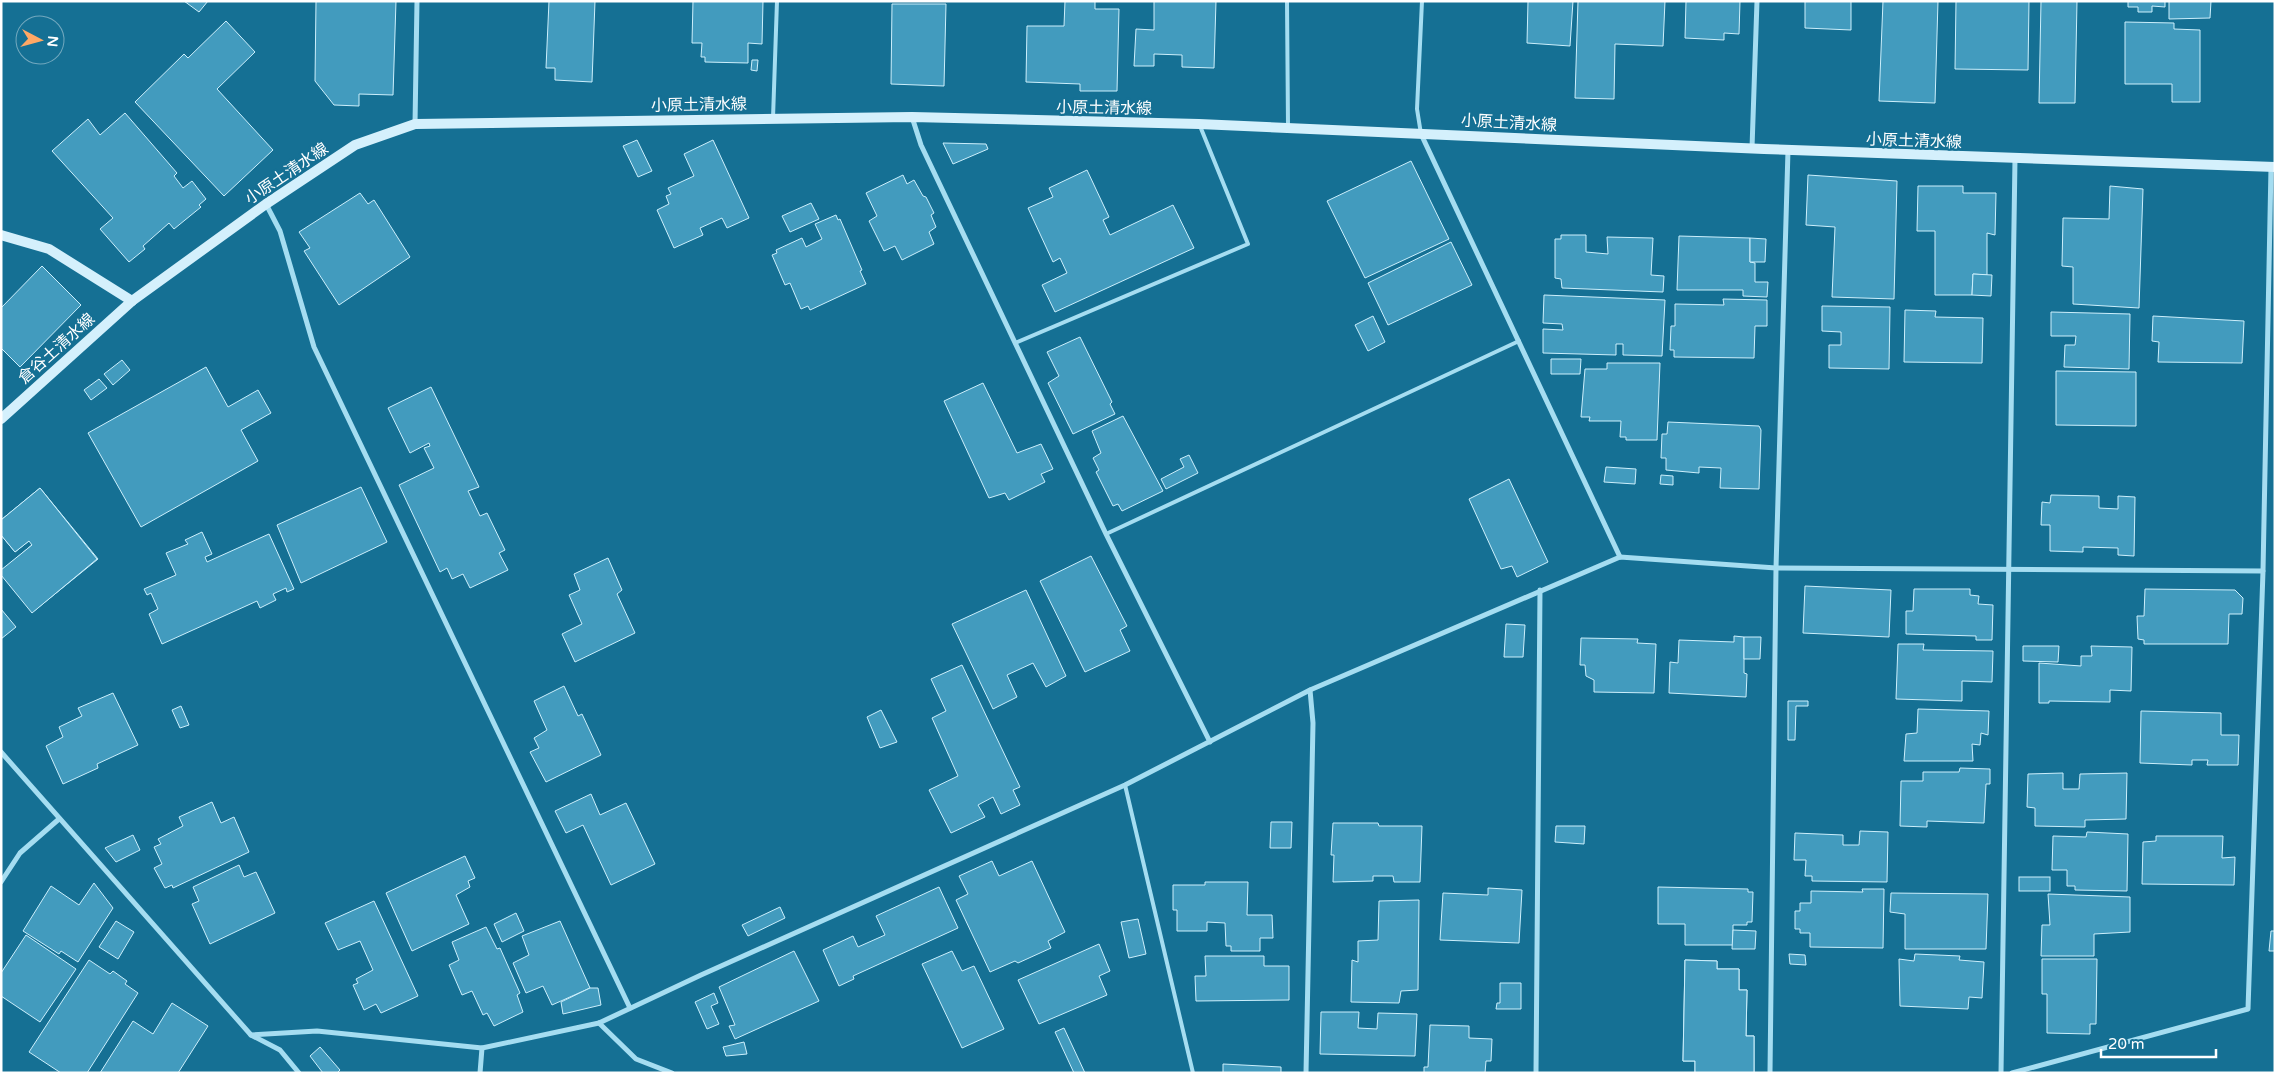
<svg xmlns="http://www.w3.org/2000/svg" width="2276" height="1074" font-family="'Varela Round','Noto Sans JP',sans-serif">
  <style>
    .building { fill: #429bbe; stroke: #cceffc }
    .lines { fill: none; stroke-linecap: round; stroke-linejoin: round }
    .service { stroke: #a5ddf1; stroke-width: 4 }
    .minor { stroke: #a5ddf1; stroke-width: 5 }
    .secondary { stroke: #d4f0fc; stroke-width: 10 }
    .labels { text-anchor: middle; stroke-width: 4.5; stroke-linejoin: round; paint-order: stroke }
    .street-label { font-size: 16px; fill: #fff; stroke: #157094 }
  </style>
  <rect width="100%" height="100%" fill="#157094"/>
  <g class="building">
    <path d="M184 1H208L199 12Z"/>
    <path d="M316 1H396L393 95 359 94V106L334 105 315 81Z"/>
    <path d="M549 1H595L592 82 555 80V68H546Z"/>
    <path d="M693 1H763L762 44 748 43V63L705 62V57H701L702 43H692Z"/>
    <path d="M1065 1H1095V9H1119L1117 91H1080V84L1026 82 1027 26H1064Z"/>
    <path d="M1154 1H1216L1214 68 1182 67V55L1154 54V66H1134L1136 29 1154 30Z"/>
    <path d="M1528 1H1573L1570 46 1527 43Z"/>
    <path d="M1578 1H1665L1663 46 1615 44 1614 99 1575 98Z"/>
    <path d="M1686 1H1740L1739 34 1724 33V40L1685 38Z"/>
    <path d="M1805 1H1851V30L1805 28Z"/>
    <path d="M1883 1H1938L1935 103 1879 101Z"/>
    <path d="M1956 1H2029L2028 70 1955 69Z"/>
    <path d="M2041 1H2077L2075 103H2039Z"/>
    <path d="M2128 1H2165V7L2152 6V12H2138V7H2128Z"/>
    <path d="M2169 1H2211L2210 18 2169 19Z"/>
    <path d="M892 4H946L944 86 891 84Z"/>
    <path d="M226 21 255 52 217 89 273 150 224 196 135 102 184 54 188 58Z"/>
    <path d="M2125 22 2174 23V29L2200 30V102H2172V84H2125Z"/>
    <path d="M752 60H758L757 71 751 70Z"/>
    <path d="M125 113 177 173 174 176 183 188 192 181 206 199 199 205 201 207 174 229 169 223 143 246 145 249 129 262 100 229 113 218 52 151 88 119 100 135Z"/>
    <path d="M637 140 652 171 638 177 623 146Z"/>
    <path d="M713 140 749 218 727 228 722 218 700 228 703 235 674 248 657 210 669 204 666 196 671 194 668 188 694 176 684 154Z"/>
    <path d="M943 143 986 144 988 149 953 164Z"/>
    <path d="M1411 161 1449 239 1365 278 1327 201Z"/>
    <path d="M1087 170 1109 217 1103 220 1110 235 1173 205 1194 248 1055 312 1042 285 1067 273 1060 258 1053 262 1028 208 1053 197 1049 188Z"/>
    <path d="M903 175 907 184 914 180 923 196 926 197 934 213 931 215 936 227 929 232 934 244 902 260 895 246 884 251 869 221 877 216 866 193Z"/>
    <path d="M1808 175 1897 181 1894 299 1832 297 1835 227 1806 225Z"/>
    <path d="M1918 186H1963V193H1996L1995 235 1987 233V275L1973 274 1972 295H1935V231H1917Z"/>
    <path d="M2110 186 2143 189 2139 308 2073 304V267L2062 266 2063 218 2109 219Z"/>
    <path d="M360 193 368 204 374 200 410 257 339 305 304 251 310 248 299 232Z"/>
    <path d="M811 203 819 219 790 232 782 216Z"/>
    <path d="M836 215 838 220 840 219 862 270 860 271 866 284 810 310 808 306 801 309 790 283 785 285 772 255 777 253 776 250 802 238 806 247 822 239 815 224Z"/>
    <path d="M1561 235H1586V252L1608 254 1607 237 1653 238 1651 275 1664 276 1663 292 1562 288 1561 279 1555 278V239H1561Z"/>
    <path d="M1679 236 1750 238V262L1755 263V282H1768L1767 297 1743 296V290H1677Z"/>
    <path d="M1750 238 1766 239 1765 262H1750Z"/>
    <path d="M1451 242 1472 285 1388 325 1368 283Z"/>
    <path d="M42 266 81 305 20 367 1 348V308Z"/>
    <path d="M1973 274 1992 275 1991 296 1972 295Z"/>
    <path d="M1544 295 1665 300 1662 356 1623 355V344H1616V355L1543 353V329L1563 330 1562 324 1543 323Z"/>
    <path d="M1723 299 1767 300V326H1755L1754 358 1674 357V350H1670L1671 326H1675V304L1724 305Z"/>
    <path d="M1822 306 1890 307 1889 369 1829 368V345H1841V332L1822 331Z"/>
    <path d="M1905 310 1936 311 1935 317 1983 318 1982 363 1904 362Z"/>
    <path d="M2051 312 2130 314 2129 369 2064 367 2065 345H2075L2076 336H2051Z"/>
    <path d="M1373 316 1385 342 1368 351 1355 325Z"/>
    <path d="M2153 316 2244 321 2242 363 2158 362 2159 342 2152 341Z"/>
    <path d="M1080 337 1112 402 1110 404 1115 414 1073 434 1048 383 1059 376 1047 352Z"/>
    <path d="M1551 359H1581L1580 374H1551Z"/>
    <path d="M122 360 130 370 113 385 104 374Z"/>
    <path d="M1607 363H1660L1657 440H1626V437H1620L1621 421H1589L1590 417H1581L1585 369H1607Z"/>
    <path d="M206 367 228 407 258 390 271 413 241 430 258 461 141 527 88 433Z"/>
    <path d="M2056 371 2136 372V426L2056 425Z"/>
    <path d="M99 379 107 388 91 400 84 390Z"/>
    <path d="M983 383 1017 453 1041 444 1053 469 1041 474 1045 482 1009 500 1005 493 989 498 944 401Z"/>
    <path d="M431 387 479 487 468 491 480 516 487 513 505 550 499 553 508 570 470 588 463 574 452 579 447 568 440 572 399 485 434 468 424 448 430 446 429 443 410 453 388 408Z"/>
    <path d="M1123 416 1163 491 1122 511 1118 504 1113 506 1096 472 1099 470 1093 458 1101 453 1092 431Z"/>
    <path d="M1668 422 1759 426 1761 430 1759 489 1720 488 1721 468 1699 467V473L1666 470V458H1661L1662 434H1667Z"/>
    <path d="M1189 455 1198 473 1166 489 1161 479 1184 467 1180 459Z"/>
    <path d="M1606 467 1636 469 1635 484 1604 482Z"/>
    <path d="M1661 475 1673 476V485L1660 484Z"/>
    <path d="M1509 479 1548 562 1517 577 1512 566 1501 569 1469 499Z"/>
    <path d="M361 487 387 542 301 583 277 525Z"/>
    <path d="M40 488 98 559 34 611 1 571 33 544 30 540 15 552 1 535V520Z"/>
    <path d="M40 488 97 559 32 613 1 575V570L32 545 29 541 15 552 1 535V520Z"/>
    <path d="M2051 495 2099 496V508L2118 509V496L2135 497 2134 556 2118 555V548L2083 547V552L2050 551V525H2041L2042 502 2050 503Z"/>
    <path d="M202 532 212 554 205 557 207 562 269 534 294 589 287 592 286 588 273 594 276 600 260 608 257 601 162 644 149 614 158 609 151 593 147 595 144 589 176 575 166 553 188 544 185 540Z"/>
    <path d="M1091 556 1127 626 1120 630 1130 651 1085 672 1040 581Z"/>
    <path d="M608 558 622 590 617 594 635 633 575 662 562 634 582 624 569 595 580 590 574 574Z"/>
    <path d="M1805 586 1891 590 1889 637 1803 633Z"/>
    <path d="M1914 589H1970V595L1979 596 1978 604 1993 605 1992 640H1976V636L1906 634V611H1913Z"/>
    <path d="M2145 589 2235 590 2243 598 2242 614H2229L2228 644H2144V640L2138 639 2137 616H2144Z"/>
    <path d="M1026 590 1066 676 1046 687 1033 663 1007 675 1017 697 993 709 952 624Z"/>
    <path d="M1 609 16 627 1 639Z"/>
    <path d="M1506 624 1525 625 1523 657H1504Z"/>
    <path d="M1734 636 1744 637V673L1747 674 1746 697 1669 693 1670 662 1678 663 1679 640 1734 642Z"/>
    <path d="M1744 637H1761L1760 659H1744Z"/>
    <path d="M1581 638 1638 639 1637 643 1656 644 1654 693 1594 692V680L1586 676 1585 665H1580Z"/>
    <path d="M1898 644H1924L1923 650 1993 651 1992 682 1962 681V701L1896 699Z"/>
    <path d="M2023 646H2059L2058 662 2023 661Z"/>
    <path d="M2091 646 2132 647 2131 691 2110 690V702L2049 701V703H2039V663L2081 666V656H2092Z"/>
    <path d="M962 665 1020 787 1013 790 1020 805 1001 814 993 797 978 805 985 817 951 833 929 790 958 776 932 718 946 711 931 679Z"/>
    <path d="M564 686 578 716 582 714 601 755 546 782 530 752 539 748 534 738 547 730 534 701Z"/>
    <path d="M113 693 138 745 97 764 98 768 63 784 46 746 63 737 59 727 82 716 78 708Z"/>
    <path d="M1788 701H1808V706H1796L1795 740H1788Z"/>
    <path d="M181 706 189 725 180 728 172 710Z"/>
    <path d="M1918 709 1989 711 1988 735 1981 733 1980 745 1972 744 1973 761H1904L1906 734 1917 733Z"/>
    <path d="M881 710 897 742 880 748 867 717Z"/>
    <path d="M2141 711 2221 713V735H2239L2238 765H2207L2208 760H2192V765L2140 763Z"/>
    <path d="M1960 768 1990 769V784H1986L1984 823 1927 821V827L1900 826 1901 781H1923V772H1959Z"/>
    <path d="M2063 773V789H2079L2080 774 2127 773 2126 819 2085 820V827L2035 826V808L2027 807 2028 774Z"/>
    <path d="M591 794 600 815 626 803 655 864 611 885 583 825 566 833 555 811Z"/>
    <path d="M212 802 221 823 234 817 249 852 173 888 172 885 165 888 154 868 162 864 154 847 161 844 158 839 183 826 179 817Z"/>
    <path d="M1271 822H1292L1291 848H1270Z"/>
    <path d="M1333 823H1378L1379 826H1422L1420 882H1394L1393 876H1373V881L1333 882 1334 855H1331Z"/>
    <path d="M1556 826H1585L1584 844 1555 842Z"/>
    <path d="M1860 831 1888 832 1887 882 1812 881V876H1805L1806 860H1794L1795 833 1843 835V845H1859Z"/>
    <path d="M2087 832 2128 834 2127 891 2075 890V886H2067V870H2052L2053 836 2086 837Z"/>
    <path d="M133 835 140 850 116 862 105 848Z"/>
    <path d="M2156 836H2223L2222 858 2235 857 2234 885 2142 884 2143 842 2156 841Z"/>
    <path d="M465 856 475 878 468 881 470 887 456 895 469 924 412 951 386 893Z"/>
    <path d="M992 861 999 876 1032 861 1065 932 1048 941 1051 948 1018 963 1015 961 990 972 956 900 968 894 959 876Z"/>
    <path d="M239 865 244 877 256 872 275 913 210 944 192 904 199 901 193 887Z"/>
    <rect x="2019" y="877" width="31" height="14"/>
    <path d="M1205 882H1248L1247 915H1272L1273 938H1260V951H1231V946H1226L1225 923 1207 922V931H1177V910H1173V885H1205Z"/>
    <path d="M94 883 113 908 78 962 61 951 59 954 23 931 51 886 79 905Z"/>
    <path d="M939 887 958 928 853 976 854 979 839 986 823 950 853 936 858 947 885 935 876 916Z"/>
    <path d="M1658 887 1748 889V892H1753L1752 922H1747V925H1733V945H1685V924H1658Z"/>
    <path d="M1488 888 1522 890 1519 943 1440 940 1443 893 1488 895Z"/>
    <path d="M1862 889H1884L1883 948 1810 947V933H1800V929H1795V911H1800V903H1811V891L1863 892Z"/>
    <path d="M1891 893 1988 894 1986 949H1905V914L1890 912Z"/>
    <path d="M2048 894 2130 897V932L2094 934V956H2041L2042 925H2050Z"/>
    <path d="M1419 900 1418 990 1401 991 1399 1003 1351 1002 1352 960 1358 962V941L1378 940 1379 901Z"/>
    <path d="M374 901 418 996 381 1013 376 1004 364 1010 353 985 358 983 356 979 373 970 360 941 338 950 325 923Z"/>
    <path d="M780 907 785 918 748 936 742 925Z"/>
    <path d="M516 913 524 931 502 942 494 924Z"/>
    <path d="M1138 919 1146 954 1129 958 1121 922Z"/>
    <path d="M116 921 134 932 118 959 99 947Z"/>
    <path d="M560 921 590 988 552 1005 543 986 526 993 513 963 529 955 522 936Z"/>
    <path d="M486 927 497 949 500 948 520 993 517 995 523 1012 494 1026 487 1013 483 1015 472 991 462 995 449 965 459 960 452 942Z"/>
    <path d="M1733 930 1756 931 1755 949H1732Z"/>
    <path d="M2271 931H2275V951H2269Z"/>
    <path d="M26 935 76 969 40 1022 1 996V973Z"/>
    <path d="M1099 944 1110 971 1099 976 1107 995 1039 1024 1018 980Z"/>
    <path d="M794 951 819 1001 735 1039 729 1026 735 1025 719 987Z"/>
    <path d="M952 951 962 971 974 966 1004 1029 962 1048 922 964Z"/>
    <path d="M1789 954 1805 955 1806 965 1790 964Z"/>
    <path d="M1915 954 1960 956 1959 960 1984 962 1982 998 1969 997 1968 1009 1900 1006 1899 959 1914 961Z"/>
    <path d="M1205 956H1264V966H1289V1000L1196 1001 1195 976H1206Z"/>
    <path d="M2042 959H2097L2096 1024H2090V1034L2047 1033V994H2042Z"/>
    <path d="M89 960 110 974 113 971 127 981 125 984 138 993 87 1073H61L29 1052Z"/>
    <path d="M1685 960 1717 961V969H1739V990H1747L1746 1036H1754V1073H1695V1061H1683Z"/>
    <path d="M1685 960 1717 961V969H1739V990H1747L1746 1036H1754V1073H1695V1061H1683Z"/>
    <path d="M1500 983H1521V1009H1496L1497 1003H1500Z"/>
    <path d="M590 988H598L601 1005 563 1014 561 1002Z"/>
    <path d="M714 993 718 1003 711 1006 719 1024 707 1029 695 1002Z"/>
    <path d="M172 1003 208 1026 178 1073H100L133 1021 153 1034Z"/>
    <path d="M1321 1012H1359L1358 1028 1377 1029 1378 1013 1417 1014 1415 1056 1320 1054Z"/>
    <path d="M1430 1025 1469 1026V1038L1492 1039 1491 1061H1486L1485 1073H1424V1067H1428Z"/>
    <path d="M1064 1028 1085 1073H1074L1055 1032Z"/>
    <path d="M744 1042 747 1054 726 1056 723 1047Z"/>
    <path d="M320 1047 340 1070 337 1073H323L310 1056Z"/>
    <path d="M1223 1064 1281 1067V1073H1223Z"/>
  </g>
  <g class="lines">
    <g class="service">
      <path d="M1287 1 1288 126"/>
      <path d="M773 118 777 1"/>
      <path d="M1421 134 1417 109 1422 1"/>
      <path d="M1015 343 1248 244 1200 126"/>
      <path d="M1106 534 1519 341"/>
      <path d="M1125 785 1193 1073"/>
    </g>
    <g class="minor">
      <path d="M912 117 921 145 1106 534 1210 742"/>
      <path d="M415 124 417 1"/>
      <path d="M1421 134 1620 557"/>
      <path d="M1752 148 1757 1"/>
      <path d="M266 204 280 231 314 347 630 1008"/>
      <path d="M1 752 251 1035 317 1031 482 1048 599 1023 701 975 1125 785 1310 690 1620 557 1776 568 2263 571"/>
      <path d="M1 882 20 853 59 819"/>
      <path d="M599 1023 636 1059 672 1073"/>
      <path d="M251 1035 280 1050 299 1073"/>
      <path d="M480 1073 482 1048"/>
      <path d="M1306 1073 1313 723 1310 690"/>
      <path d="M1536 1073 1540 590"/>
      <path d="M1770 1073 1776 568 1788 150"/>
      <path d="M2001 1073 2015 159"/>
      <path d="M2012 1073 2248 1009 2263 571 2271 167"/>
    </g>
    <g class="secondary">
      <path d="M1 235 49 249 132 301"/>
      <path d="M1 419 132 301 266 204 355 145 415 124 912 117 1199 124 1764 149 2275 167"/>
    </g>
  </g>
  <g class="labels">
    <g class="street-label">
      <text transform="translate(699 104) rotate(-1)" y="6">小原土清水線</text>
      <text transform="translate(1104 107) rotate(1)" y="6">小原土清水線</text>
      <text transform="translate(1509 122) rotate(3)" y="6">小原土清水線</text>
      <text transform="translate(1914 140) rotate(2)" y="6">小原土清水線</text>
      <text transform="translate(286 173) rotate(-34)" y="6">小原土清水線</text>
      <text transform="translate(56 348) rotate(-42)" y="6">倉谷土清水線</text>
    </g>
  </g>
  <rect width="2276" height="1074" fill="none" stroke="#ffffff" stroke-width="5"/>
  <g transform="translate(40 40) rotate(96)"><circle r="24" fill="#157094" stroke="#73a9bf"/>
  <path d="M0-4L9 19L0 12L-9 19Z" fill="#ffa865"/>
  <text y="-8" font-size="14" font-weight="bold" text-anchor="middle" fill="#ffffff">N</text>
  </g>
  <path d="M2101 1049v8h115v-8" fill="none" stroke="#ffffff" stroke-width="2.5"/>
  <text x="2108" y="1049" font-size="15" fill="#ffffff" stroke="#157094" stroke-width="4" paint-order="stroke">20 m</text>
</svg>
